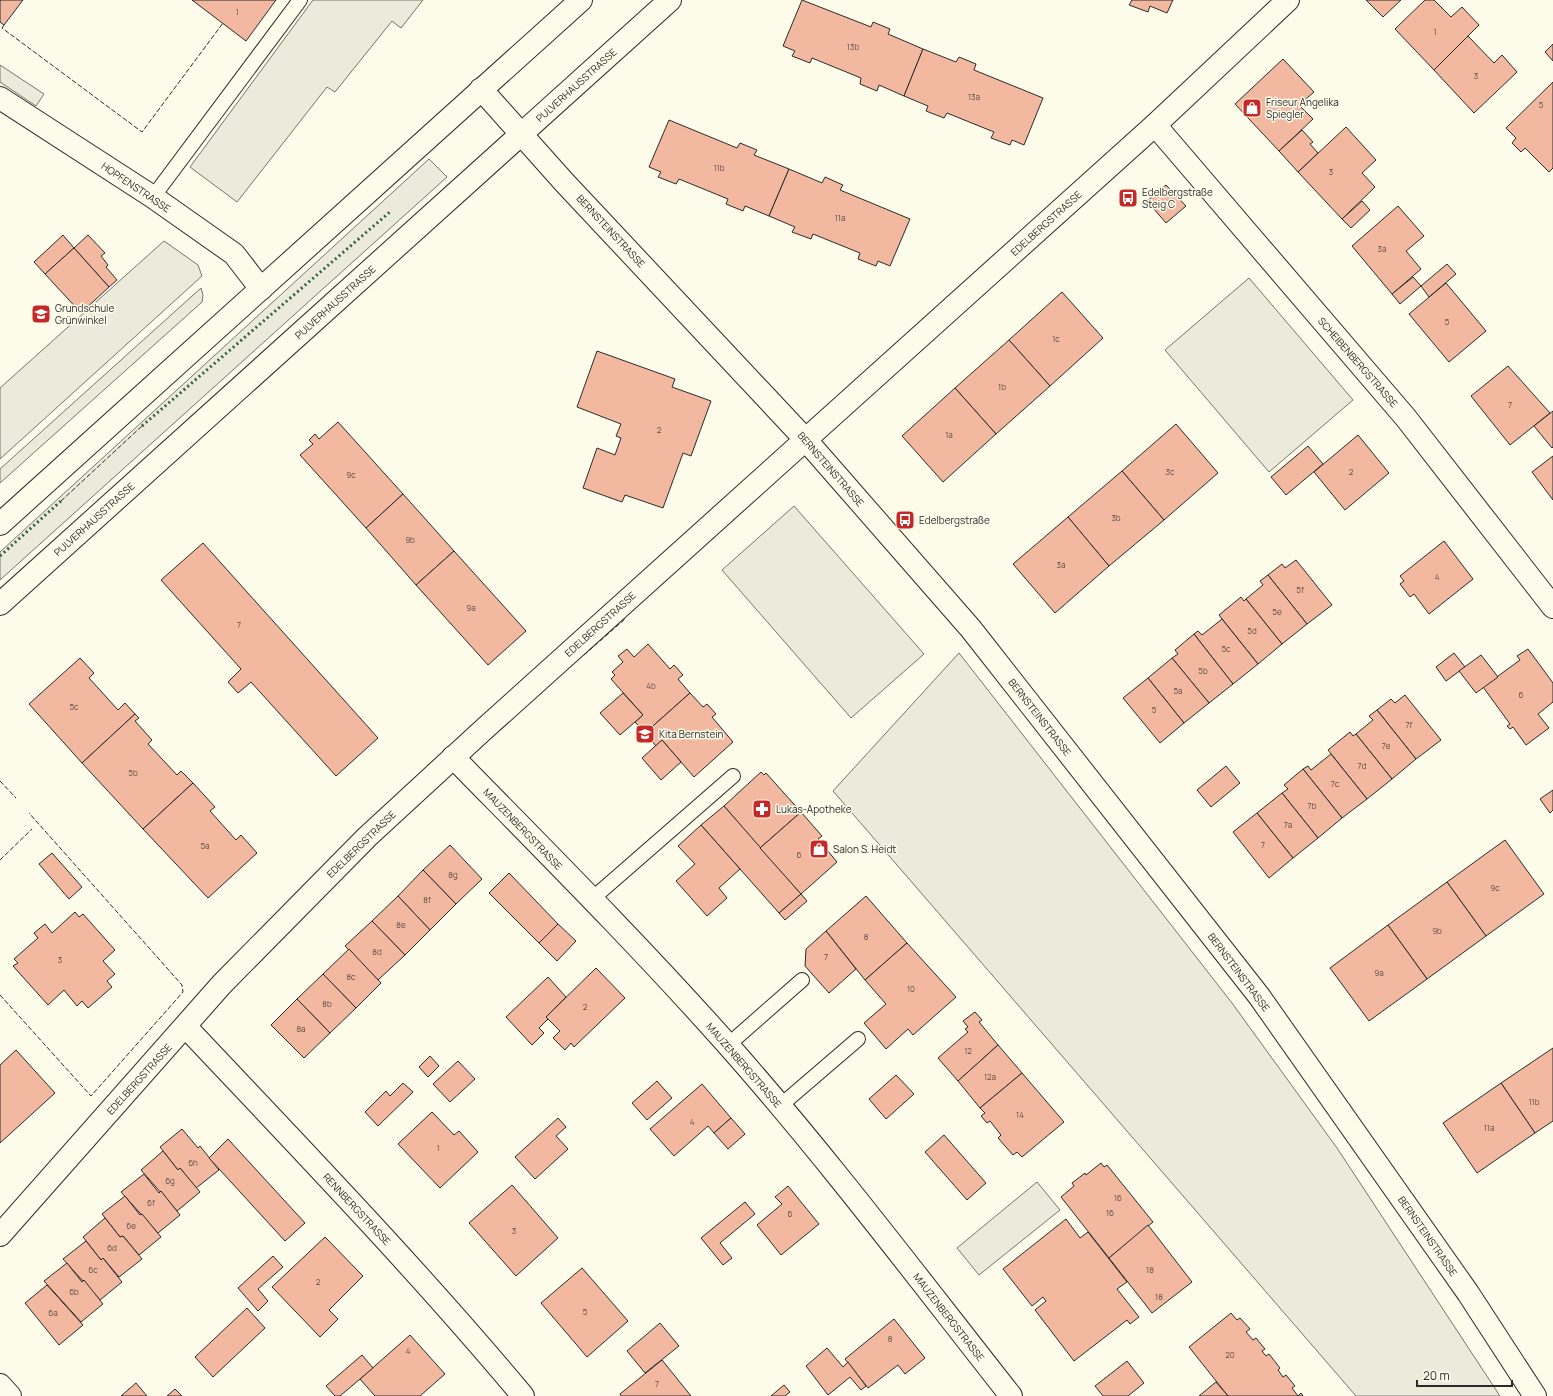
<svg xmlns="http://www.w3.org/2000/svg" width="1553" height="1396" font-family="Manrope,sans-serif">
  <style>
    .green { fill: #ecebdb; stroke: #74746e }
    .parking { fill: #eceadb; stroke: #74746e }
    .building { fill: #f2b8a0; stroke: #2b2b2b }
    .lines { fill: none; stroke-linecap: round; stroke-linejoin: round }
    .service-casing { stroke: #2b2b2b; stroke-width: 16 }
    .minor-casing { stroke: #2b2b2b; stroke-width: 24 }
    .secondary-casing { stroke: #2b2b2b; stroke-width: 24 }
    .service { stroke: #fdfbea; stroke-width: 14 }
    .minor { stroke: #fdfbea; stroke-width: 22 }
    .secondary { stroke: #fdfbea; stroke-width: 22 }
    .hedge { stroke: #34623c; stroke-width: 3; stroke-dasharray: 2 3; stroke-linecap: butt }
    .fence { stroke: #2b2b2b; stroke-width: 1; stroke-dasharray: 5 2; stroke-linecap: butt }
    .labels { text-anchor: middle; stroke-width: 3; stroke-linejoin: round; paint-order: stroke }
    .number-label { font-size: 8px; fill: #5d4e48 }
    .street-label { font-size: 10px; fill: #2b2b2b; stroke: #fdfbea }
    .poi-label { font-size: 10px; fill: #2b2b2b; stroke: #fdfbea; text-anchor: start }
  </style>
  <rect width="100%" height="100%" fill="#fdfbea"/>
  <g class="green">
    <path d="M429 159 447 177 0 580V552Z"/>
    <path d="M164 241 198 265 202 276 0 459V388Z"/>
    <path d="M201 288 203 295 202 302 0 483V469Z"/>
    <path d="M794 506 924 654 851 718 722 570Z"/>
    <path d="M959 653 1232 1003 1337 1148 1500 1396H1356L833 791Z"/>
  </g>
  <g class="parking">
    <path d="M313 0H423L401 28 392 21 335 92 327 87 237 202 190 167Z"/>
    <path d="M0 65 44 94 36 106 0 82Z"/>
    <path d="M1249 278 1353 400 1269 472 1165 350Z"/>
    <path d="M1037 1182 1060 1210 979 1275 957 1248Z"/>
  </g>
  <g class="building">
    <path d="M0 0H23L4 25 0 22Z"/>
    <path d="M192 0H276L246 41Z"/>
    <path d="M802 0 871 27 873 22 890 29 888 34 923 49 904 96 879 85 877 91 860 84 861 78 812 58 810 63 792 56 795 51 783 46Z"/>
    <path d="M1132 0H1173L1167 13 1150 6 1148 12 1129 5Z"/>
    <path d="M1366 0H1401L1383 17Z"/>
    <path d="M1425 0H1434L1451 17 1462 7 1479 25 1434 70 1395 29Z"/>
    <path d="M1468 36 1494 63 1502 55 1517 72 1474 113 1434 70Z"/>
    <path d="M1553 44V61L1545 52Z"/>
    <path d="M923 49 956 62 959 57 976 64 974 70 1043 98 1024 145 1012 140 1010 145 991 138 994 132 947 113 944 118 926 111 928 106 904 96Z"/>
    <path d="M1283 59 1314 92 1299 105 1313 119 1279 151 1235 104Z"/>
    <path d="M1553 82V168L1549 172 1525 148 1521 152 1512 143 1516 138 1506 128Z"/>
    <path d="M669 120 737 148 740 143 757 150 754 155 789 169 769 216 745 206 743 211 726 204 728 199 679 179 676 184 658 177 661 172 649 167Z"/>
    <path d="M1346 127 1376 160 1362 173 1375 187 1342 219 1298 172Z"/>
    <path d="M1302 130 1313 142 1310 144 1318 153 1298 172 1279 151Z"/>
    <path d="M789 169 822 183 825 177 843 185 840 190 910 219 890 266 878 261 876 266 858 259 860 253 813 234 811 239 792 232 795 227 769 216Z"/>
    <path d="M1166 185 1186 206 1166 223 1147 201Z"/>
    <path d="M1362 201 1370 210 1351 228 1342 219Z"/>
    <path d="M1398 206 1424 236 1406 251 1421 269 1392 294 1352 246Z"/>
    <path d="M63 235 74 248 45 274 34 262Z"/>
    <path d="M88 235 105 253 101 256 108 265 106 267 117 280 109 287 74 248Z"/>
    <path d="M74 248 109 287 81 313 45 274Z"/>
    <path d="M1447 264 1456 274 1429 297 1421 286Z"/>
    <path d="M1413 277 1421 286 1400 304 1392 294Z"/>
    <path d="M1446 283 1486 331 1449 362 1409 314Z"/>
    <path d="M1062 292 1103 338 1050 386 1009 340Z"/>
    <path d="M1009 340 1050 386 996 434 955 388Z"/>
    <path d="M597 351 675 379 672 387 711 401 691 456 683 453 663 508 625 495 622 502 583 488 597 448 615 455 621 438 616 436 621 424 577 407Z"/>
    <path d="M1508 366 1550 413 1510 445 1471 396Z"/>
    <path d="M955 388 996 434 943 482 902 436Z"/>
    <path d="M1553 411V447L1552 448 1534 426Z"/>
    <path d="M338 422 403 494 366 528 300 455 313 444 309 440 315 434 319 439Z"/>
    <path d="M1176 424 1218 473 1164 520 1122 471Z"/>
    <path d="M1358 435 1389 473 1345 510 1314 472Z"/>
    <path d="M1308 446 1323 464 1286 495 1271 477Z"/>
    <path d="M1553 456V500L1532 472Z"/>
    <path d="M1122 471 1164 520 1109 566 1068 517Z"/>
    <path d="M403 494 454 551 416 585 366 528Z"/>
    <path d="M1068 517 1109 566 1055 613 1013 564Z"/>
    <path d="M1444 541 1473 579 1429 614 1414 594 1410 597 1400 584 1404 581 1400 576Z"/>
    <path d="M203 543 378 738 336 776 251 682 238 693 228 682 241 669 161 580Z"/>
    <path d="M454 551 526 631 488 665 416 585Z"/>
    <path d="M1296 560 1332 605 1307 624 1268 575 1282 564 1285 568Z"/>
    <path d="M1268 575 1307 624 1282 644 1246 599 1263 585 1260 581Z"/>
    <path d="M1241 597 1244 601 1246 599 1282 644 1258 664 1219 615Z"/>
    <path d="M1222 619 1258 664 1233 684 1194 634 1198 631 1202 635Z"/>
    <path d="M1194 634 1233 684 1209 703 1172 658 1178 654 1175 650Z"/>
    <path d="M648 644 670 669 674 665 683 675 678 679 690 693 645 733 635 722 643 715 611 679 615 675 612 672 623 662 618 656 627 649 634 657Z"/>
    <path d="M1528 649 1553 683V702L1538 714 1549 728 1526 745 1513 727 1510 729 1507 726 1510 724 1483 687 1520 660 1517 656Z"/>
    <path d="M1454 653 1465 667 1446 681 1436 667Z"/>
    <path d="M1481 655 1498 677 1476 693 1459 671Z"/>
    <path d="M80 658 94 673 89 678 118 710 125 703 135 714 82 763 29 704Z"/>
    <path d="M1172 658 1209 703 1184 723 1148 678Z"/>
    <path d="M1148 678 1184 723 1160 743 1123 698Z"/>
    <path d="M623 693 643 715 620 735 600 713Z"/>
    <path d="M690 693 703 707 707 704 716 714 712 717 733 742 694 777 662 740 656 746 645 733Z"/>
    <path d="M1405 695 1441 740 1416 759 1377 710 1391 699 1395 703Z"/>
    <path d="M1377 710 1416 759 1392 779 1356 734 1373 720 1369 716Z"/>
    <path d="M135 714 139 718 135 721 152 740 148 744 177 775 181 771 193 783 143 829 82 763Z"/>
    <path d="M1350 732 1353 736 1356 734 1392 779 1367 799 1328 750Z"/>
    <path d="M662 740 681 762 661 780 642 758Z"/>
    <path d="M1331 754 1367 799 1342 818 1303 769 1308 766 1311 770Z"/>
    <path d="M1226 766 1240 783 1211 807 1197 790Z"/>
    <path d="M1303 769 1342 818 1318 838 1282 793 1288 789 1284 785Z"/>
    <path d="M761 772 764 775 766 773 801 812 760 848 724 806Z"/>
    <path d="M193 783 215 807 210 811 236 840 241 835 257 853 208 898 143 829Z"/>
    <path d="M1553 790V810L1550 813 1540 799Z"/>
    <path d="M1282 793 1318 838 1293 858 1257 813Z"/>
    <path d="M724 806 801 894 779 913 701 825Z"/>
    <path d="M801 812 822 836 818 839 837 862 801 894 760 848Z"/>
    <path d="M1257 813 1293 858 1269 878 1233 832Z"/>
    <path d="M701 825 740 869 719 888 727 898 707 916 676 881 695 864 678 846Z"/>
    <path d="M1505 840 1544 894 1486 936 1447 882Z"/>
    <path d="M450 845 482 879 456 904 423 870Z"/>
    <path d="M52 853 82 887 69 899 39 864Z"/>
    <path d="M423 870 456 904 430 930 398 896Z"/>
    <path d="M509 873 558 924 539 943 489 893Z"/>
    <path d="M1447 882 1486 936 1427 979 1388 925Z"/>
    <path d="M801 894 807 901 785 920 779 913Z"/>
    <path d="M398 896 430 930 405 955 372 921Z"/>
    <path d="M866 896 907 943 865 980 826 931Z"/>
    <path d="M75 912 79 917 83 914 115 950 103 961 115 974 107 981 112 987 88 1008 82 1001 77 1006 64 990 48 1005 13 966 18 963 14 959 38 938 34 933 45 924 52 933Z"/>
    <path d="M372 921 405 955 378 980 345 946Z"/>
    <path d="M558 924 576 941 557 961 539 943Z"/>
    <path d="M1388 925 1427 979 1369 1021 1330 968Z"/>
    <path d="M826 931 856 969 829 993 805 966 806 949Z"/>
    <path d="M907 943 956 997 913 1035 908 1029 886 1049 864 1023 886 1004 865 980Z"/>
    <path d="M349 949 381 983 356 1008 323 974Z"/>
    <path d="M596 968 625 998 574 1047 571 1043 565 1050 553 1038 560 1031 546 1017Z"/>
    <path d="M323 974 356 1008 330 1033 297 999Z"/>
    <path d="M548 977 566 997 546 1017 548 1019 539 1028 544 1033 532 1045 506 1017Z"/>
    <path d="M297 999 330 1033 304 1058 271 1025Z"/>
    <path d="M975 1012 982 1020 979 1022 998 1045 958 1081 938 1058 968 1032 965 1029 968 1027 963 1021Z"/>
    <path d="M998 1045 1022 1073 980 1108 958 1081Z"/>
    <path d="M1553 1048V1121L1535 1133 1501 1083Z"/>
    <path d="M16 1050 55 1093 0 1143V1065Z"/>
    <path d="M430 1056 439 1066 428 1077 419 1067Z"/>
    <path d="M458 1061 475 1079 450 1102 433 1084Z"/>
    <path d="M1022 1073 1064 1122 1022 1157 1017 1152 1013 1155 998 1138 1001 1135 990 1121 987 1123 981 1116 985 1113 980 1108Z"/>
    <path d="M896 1075 914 1094 886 1119 869 1099Z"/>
    <path d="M657 1081 672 1098 647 1120 632 1103Z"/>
    <path d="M403 1083 413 1092 378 1126 365 1112 386 1091 390 1096Z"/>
    <path d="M1501 1083 1535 1133 1477 1173 1443 1123Z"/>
    <path d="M702 1084 731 1118 714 1133 708 1126 674 1156 650 1129Z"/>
    <path d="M432 1112 454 1135 459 1131 478 1152 440 1188 398 1144Z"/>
    <path d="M558 1118 566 1127 556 1136 568 1149 535 1179 515 1157Z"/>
    <path d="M731 1118 745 1134 728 1149 714 1133Z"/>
    <path d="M182 1129 198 1148 200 1146 219 1170 196 1188 180 1168 178 1170 160 1147Z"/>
    <path d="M944 1135 986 1183 967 1200 925 1152Z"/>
    <path d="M228 1139 305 1223 285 1241 209 1158Z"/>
    <path d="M163 1151 178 1170 180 1168 200 1192 177 1211 141 1170Z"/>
    <path d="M1101 1163 1104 1167 1107 1165 1153 1222 1109 1258 1061 1197 1074 1186 1072 1183 1085 1173 1086 1175Z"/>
    <path d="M144 1174 159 1193 161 1191 180 1215 158 1233 121 1192Z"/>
    <path d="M512 1185 558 1238 516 1276 469 1223Z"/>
    <path d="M788 1186 819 1224 781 1255 757 1225 782 1204 775 1197Z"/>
    <path d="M125 1196 140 1215 142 1214 161 1237 139 1255 123 1236 120 1237 102 1214Z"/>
    <path d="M745 1202 755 1214 720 1243 732 1258 723 1265 701 1238Z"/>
    <path d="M105 1218 120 1237 123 1236 142 1259 119 1277 103 1258 101 1260 83 1237Z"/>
    <path d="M1066 1219 1080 1238 1088 1232 1127 1282 1117 1289 1139 1317 1130 1324 1127 1320 1074 1361 1035 1310 1046 1301 1043 1297 1032 1306 1003 1269Z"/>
    <path d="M1148 1225 1192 1282 1152 1313 1109 1258Z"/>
    <path d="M325 1237 363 1276 329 1310 338 1319 320 1337 272 1287Z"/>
    <path d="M86 1241 101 1260 103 1258 122 1282 100 1300 63 1259Z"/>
    <path d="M273 1256 283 1267 258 1289 268 1301 258 1311 238 1288Z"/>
    <path d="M67 1263 82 1282 84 1280 103 1304 81 1322 44 1281Z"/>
    <path d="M582 1268 628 1321 587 1357 541 1303Z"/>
    <path d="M47 1285 83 1325 59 1345 25 1303Z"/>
    <path d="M247 1308 265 1328 213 1377 195 1357Z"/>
    <path d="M1231 1313 1237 1320 1240 1318 1250 1329 1246 1332 1253 1340 1256 1338 1265 1349 1262 1351 1266 1356 1269 1354 1280 1368 1278 1370 1283 1377 1286 1375 1295 1386 1292 1388 1298 1396 1301 1393 1303 1396H1228L1189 1347Z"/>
    <path d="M894 1319 925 1358 905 1374 898 1365 868 1388 845 1359Z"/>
    <path d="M660 1323 679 1346 645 1373 627 1351Z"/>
    <path d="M410 1335 445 1374 420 1396H375L360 1379Z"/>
    <path d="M827 1348 843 1367 848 1362 866 1386 861 1390 850 1377 828 1395 806 1366Z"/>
    <path d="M362 1355 373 1368 340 1396H335L326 1386Z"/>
    <path d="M662 1360 691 1396H621L620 1394Z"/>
    <path d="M1127 1361 1144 1383 1128 1396H1103L1095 1386Z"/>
    <path d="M1216 1382 1228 1396H1199Z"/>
    <path d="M136 1383 147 1396H121Z"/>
    <path d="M784 1385 790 1392 785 1396H771Z"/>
    <path d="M175 1389 182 1396H167Z"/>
  </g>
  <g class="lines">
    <defs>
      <g id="service">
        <path d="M153 197 300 0"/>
        <path d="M592 899 733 776"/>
        <path d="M728 1045 802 980"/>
        <path d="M780 1106 858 1039"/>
      </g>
      <g id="minor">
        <path d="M481 89 564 182 805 439 971 629 1259 996 1468 1293 1535 1396"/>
        <path d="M0 98 153 197 234 254 261 289"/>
        <path d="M1155 125 1406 418 1553 607"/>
        <path d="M453 757C545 851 639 945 727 1044 827 1157 918 1278 1011 1396"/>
        <path d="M186 1027C300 1148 416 1268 523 1396"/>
        <path d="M0 1235 222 984 367 837 482 731 1155 125 1288 0"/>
        <path d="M0 1385 10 1396"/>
      </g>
      <g id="secondary">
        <path d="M0 524 581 0"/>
        <path d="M0 604 670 0"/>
      </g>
    </defs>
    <use href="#service" class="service-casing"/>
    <use href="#minor" class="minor-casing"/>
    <use href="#secondary" class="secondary-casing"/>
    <use href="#service" class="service"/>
    <use href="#minor" class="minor"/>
    <use href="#secondary" class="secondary"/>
    <g class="hedge">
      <path d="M142 426 391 211"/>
      <path d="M0 556 61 501"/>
    </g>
    <g class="fence">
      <path d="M4 25 2 28 142 132 223 23"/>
      <path d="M61 501 142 426"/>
      <path d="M584 655 625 619"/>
      <path d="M0 781 16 798"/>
      <path d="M0 860 32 829"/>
      <path d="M0 995 91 1096 183 992 182 985 29 813"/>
    </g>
  </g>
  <defs>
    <symbol id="shop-square" viewBox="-11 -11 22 22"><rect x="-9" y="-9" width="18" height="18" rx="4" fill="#c62828" stroke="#fdfbea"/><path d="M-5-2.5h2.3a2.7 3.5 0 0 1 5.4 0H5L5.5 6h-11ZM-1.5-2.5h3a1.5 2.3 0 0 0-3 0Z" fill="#fff"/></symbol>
    <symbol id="bus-square" viewBox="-11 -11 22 22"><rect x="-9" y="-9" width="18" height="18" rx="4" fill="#c62828" stroke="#fdfbea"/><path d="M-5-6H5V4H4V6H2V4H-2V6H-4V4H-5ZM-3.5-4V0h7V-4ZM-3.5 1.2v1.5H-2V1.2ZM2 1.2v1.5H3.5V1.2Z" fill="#fff"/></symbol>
    <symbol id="school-square" viewBox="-11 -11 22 22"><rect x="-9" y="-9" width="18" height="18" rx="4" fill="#c62828" stroke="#fdfbea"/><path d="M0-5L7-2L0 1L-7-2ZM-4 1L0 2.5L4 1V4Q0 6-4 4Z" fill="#fff"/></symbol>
    <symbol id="pharmacy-square" viewBox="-11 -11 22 22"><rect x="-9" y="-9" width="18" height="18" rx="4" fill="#c62828" stroke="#fdfbea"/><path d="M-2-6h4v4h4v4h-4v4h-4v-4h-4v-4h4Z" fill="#fff"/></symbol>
  </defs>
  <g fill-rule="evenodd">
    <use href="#shop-square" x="1241" y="97" width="22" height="22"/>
    <use href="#bus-square" x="1117" y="187" width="22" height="22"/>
    <use href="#school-square" x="30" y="303" width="22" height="22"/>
    <use href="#bus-square" x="894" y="509" width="22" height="22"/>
    <use href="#school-square" x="634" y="723" width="22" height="22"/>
    <use href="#pharmacy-square" x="751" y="798" width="22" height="22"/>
    <use href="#shop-square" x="808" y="838" width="22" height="22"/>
  </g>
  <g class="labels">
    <g class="number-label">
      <text x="237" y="15">1</text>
      <text x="1435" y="35">1</text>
      <text x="853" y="50">13b</text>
      <text x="1476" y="79">3</text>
      <text x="974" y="100">13a</text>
      <text x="1541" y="108">5</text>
      <text x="719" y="171">11b</text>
      <text x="1331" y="175">3</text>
      <text x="840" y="221">11a</text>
      <text x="1382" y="252">3a</text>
      <text x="1447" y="325">5</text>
      <text x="1056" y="342">1c</text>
      <text x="1002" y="390">1b</text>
      <text x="1510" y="408">7</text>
      <text x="659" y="433">2</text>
      <text x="949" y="438">1a</text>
      <text x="1170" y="475">3c</text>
      <text x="1351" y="475">2</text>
      <text x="351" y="478">9c</text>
      <text x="1116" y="521">3b</text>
      <text x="410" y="543">9b</text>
      <text x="1061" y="568">3a</text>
      <text x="1437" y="580">4</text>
      <text x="1300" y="593">5f</text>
      <text x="471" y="611">9a</text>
      <text x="1277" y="615">5e</text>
      <text x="239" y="628">7</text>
      <text x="1252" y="634">5d</text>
      <text x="1226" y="652">5c</text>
      <text x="1203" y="674">5b</text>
      <text x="651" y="689">4b</text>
      <text x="1178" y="694">5a</text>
      <text x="1521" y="698">6</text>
      <text x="74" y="710">5c</text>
      <text x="1154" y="713">5</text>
      <text x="1409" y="728">7f</text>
      <text x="1386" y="749">7e</text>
      <text x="1362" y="769">7d</text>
      <text x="133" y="776">5b</text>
      <text x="1335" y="787">7c</text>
      <text x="1312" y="809">7b</text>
      <text x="1288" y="828">7a</text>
      <text x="1263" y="848">7</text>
      <text x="205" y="849">5a</text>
      <text x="799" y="858">6</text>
      <text x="453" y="878">8g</text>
      <text x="1495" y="891">9c</text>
      <text x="427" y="903">8f</text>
      <text x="401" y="928">8e</text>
      <text x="1437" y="934">9b</text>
      <text x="866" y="940">8</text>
      <text x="377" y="955">8d</text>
      <text x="826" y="960">7</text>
      <text x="60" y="963">3</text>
      <text x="1379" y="976">9a</text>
      <text x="351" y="980">8c</text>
      <text x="911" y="992">10</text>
      <text x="327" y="1007">8b</text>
      <text x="585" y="1010">2</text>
      <text x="301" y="1032">8a</text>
      <text x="968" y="1054">12</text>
      <text x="990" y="1080">12a</text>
      <text x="1534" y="1105">11b</text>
      <text x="1020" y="1118">14</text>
      <text x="692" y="1125">4</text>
      <text x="1489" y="1131">11a</text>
      <text x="438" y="1151">1</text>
      <text x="193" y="1166">6h</text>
      <text x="170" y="1184">6g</text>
      <text x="1118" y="1201">16</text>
      <text x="151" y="1206">6f</text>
      <text x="1110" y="1216">16</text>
      <text x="790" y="1217">6</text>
      <text x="131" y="1229">6e</text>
      <text x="514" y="1234">3</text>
      <text x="112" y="1251">6d</text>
      <text x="93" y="1273">6c</text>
      <text x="1150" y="1273">18</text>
      <text x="318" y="1285">2</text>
      <text x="74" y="1295">6b</text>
      <text x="1159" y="1300">18</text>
      <text x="585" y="1315">5</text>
      <text x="53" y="1316">6a</text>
      <text x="890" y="1342">8</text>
      <text x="408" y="1354">4</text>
      <text x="1230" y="1358">20</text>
      <text x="657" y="1387">7</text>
    </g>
    <g class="street-label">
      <text transform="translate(576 85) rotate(-42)" y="4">PULVERHAUSSTRASSE</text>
      <text transform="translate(136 187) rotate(34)" y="4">HOPFENSTRASSE</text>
      <text transform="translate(1046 223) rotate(-42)" y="4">EDELBERGSTRASSE</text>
      <text transform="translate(611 231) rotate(47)" y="4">BERNSTEINSTRASSE</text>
      <text transform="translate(335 302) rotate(-42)" y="4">PULVERHAUSSTRASSE</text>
      <text transform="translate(1358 362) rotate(49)" y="4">SCHEIBENBERGSTRASSE</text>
      <text transform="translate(831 469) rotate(49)" y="4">BERNSTEINSTRASSE</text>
      <text transform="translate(94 519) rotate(-42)" y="4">PULVERHAUSSTRASSE</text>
      <text transform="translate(600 624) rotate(-42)" y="4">EDELBERGSTRASSE</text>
      <text transform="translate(1040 717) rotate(52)" y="4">BERNSTEINSTRASSE</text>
      <text transform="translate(523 829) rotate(46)" y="4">MAUZENBERGSTRASSE</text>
      <text transform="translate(361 844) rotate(-44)" y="4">EDELBERGSTRASSE</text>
      <text transform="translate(1239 972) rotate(53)" y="4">BERNSTEINSTRASSE</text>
      <text transform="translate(744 1065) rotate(49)" y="4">MAUZENBERGSTRASSE</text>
      <text transform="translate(139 1079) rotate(-48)" y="4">EDELBERGSTRASSE</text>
      <text transform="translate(357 1209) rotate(47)" y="4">RENNBERGSTRASSE</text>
      <text transform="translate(1428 1236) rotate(55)" y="4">BERNSTEINSTRASSE</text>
      <text transform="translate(949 1317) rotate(52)" y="4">MAUZENBERGSTRASSE</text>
    </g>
    <g class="poi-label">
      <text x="1266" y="106">Friseur Angelika<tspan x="1266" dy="12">Spiegler</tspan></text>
      <text x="1142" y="196">Edelbergstraße<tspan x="1142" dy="12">Steig C</tspan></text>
      <text x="55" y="312">Grundschule<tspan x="55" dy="12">Grünwinkel</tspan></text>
      <text x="919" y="524">Edelbergstraße</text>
      <text x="659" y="738">Kita Bernstein</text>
      <text x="776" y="813">Lukas-Apotheke</text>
      <text x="833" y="853">Salon S. Heidt</text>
    </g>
  </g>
  <path d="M1417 1380v6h95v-6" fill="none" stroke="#2b2b2b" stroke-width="2"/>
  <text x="1423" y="1380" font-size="12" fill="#2b2b2b" stroke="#fdfbea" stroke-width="3" paint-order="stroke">20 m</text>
</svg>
